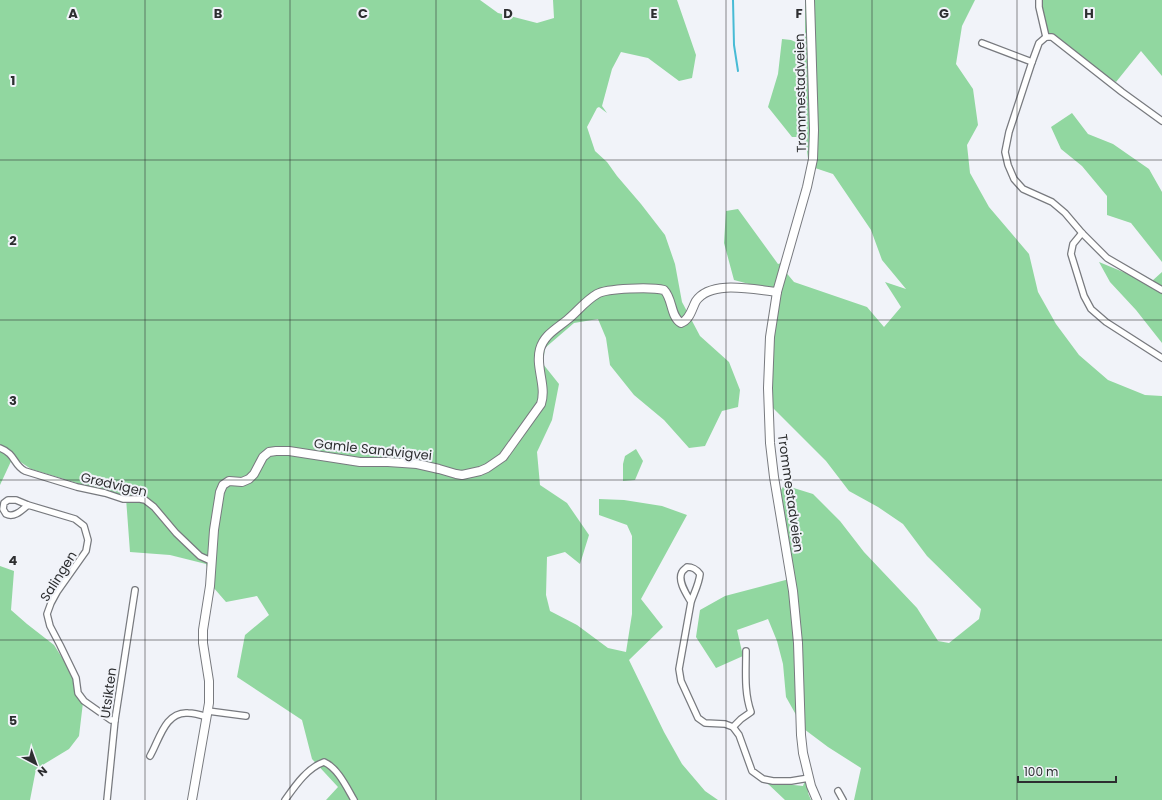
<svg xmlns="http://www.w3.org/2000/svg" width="1162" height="800" font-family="Poppins,sans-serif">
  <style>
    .green { fill: #91d7a0 }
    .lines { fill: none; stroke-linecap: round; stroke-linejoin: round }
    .stream { stroke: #48bbd5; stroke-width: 2 }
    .street-casing { stroke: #787a7f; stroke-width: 8 }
    .secondary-casing { stroke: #787a7f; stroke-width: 10 }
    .street { stroke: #fff; stroke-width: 5.5 }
    .secondary { stroke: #fff; stroke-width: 8 }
    .grid { fill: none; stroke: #2d2e30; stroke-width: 1; stroke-opacity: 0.55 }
    .labels { text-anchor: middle; stroke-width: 4; stroke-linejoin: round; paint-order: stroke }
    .street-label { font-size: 13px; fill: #2d2e30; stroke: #f1f3f9 }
    .grid-label { font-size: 13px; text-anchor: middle; font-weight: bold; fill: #2d2e30; stroke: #f1f3f9; stroke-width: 4; stroke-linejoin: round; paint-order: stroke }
  </style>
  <rect width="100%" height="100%" fill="#f1f3f9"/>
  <g class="green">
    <path d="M0 0H480L498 13 537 23 554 18 553 0H677L696 55 692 78 679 81 648 58 621 52 612 69 602 106 607 113 599 107 597 108 587 127 595 151 607 162 617 176 641 204 665 235 675 264 682 302 700 336 729 362 740 390 738 407 722 411 705 446 689 448 664 420 634 395 610 365 606 338 598 319 574 323 545 348 543 364 559 384 552 420 537 452 540 485 567 503 589 535 580 564 565 552 547 557 546 595 550 611 577 625 608 648 626 652 632 614V536L627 525 599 515V499L624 500 662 506 687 515 641 599 663 627 629 660 664 732 682 764 705 791 718 800H326L338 787 312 759 302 720 237 677 245 635 269 615 257 596 226 602 213 587 206 564 170 555 130 552 126 498 31 469 13 457 0 485Z"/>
    <path d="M805 0H975L962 26 956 64 973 89 978 125 967 145 970 173 989 207 1029 254 1038 292 1056 324 1079 355 1108 380 1145 395 1162 396V800H854L861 768 828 747 804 729 786 697 783 664 777 641 768 619 737 630 743 656 716 668 696 637 700 610 725 596 793 578 778 495 784 485 813 494 840 521 864 552 917 608 938 641 949 643 979 619 981 609 927 556 903 524 878 507 849 491 826 461 771 406 773 299 768 289 734 280 724 243 726 211 738 209 778 264 784 262V270L794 282 867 307 884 327 901 307 885 282 906 289 882 260 871 230 833 174 809 166 807 151 802 137H792L768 107 778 74 782 39 791 40 805 46Z"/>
    <path d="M1038 0H1162V76L1141 51 1116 82 1090 66 1040 28 1042 16Z"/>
    <path d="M1072 113 1088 134 1113 144 1149 169 1162 192V262L1131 223 1107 215V196L1082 166 1061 149 1051 127Z"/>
    <path d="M1099 262 1133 276 1152 281 1162 272V343L1136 310 1110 282Z"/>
    <path d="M636 449 643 461 635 480 623 481V464L625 456Z"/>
    <path d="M0 566 14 571 11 610 27 624 54 645 73 675 77 692 84 694 79 736 69 749 36 769 30 800H0Z"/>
    <path d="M810 767 808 793 811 800H785L766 782 803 786Z"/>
  </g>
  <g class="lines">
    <path class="stream" d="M733 0 734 45 738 71"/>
    <defs>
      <g id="street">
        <path d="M1039 0V7L1046 37"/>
        <path d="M1046 37 1039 43 1032 62 1009 132 1005 152 1008 165 1014 179 1023 189 1052 202 1065 213 1082 233 1107 258 1162 290"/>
        <path d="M1046 37H1052L1122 92 1162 121"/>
        <path d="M982 43 1032 62"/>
        <path d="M1082 233 1073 244 1071 254 1084 296 1091 309 1106 322 1162 358"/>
        <path d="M0 448C16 454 13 465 25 471L77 487 105 493 123 499H140L145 500 154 507 176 533 200 556 211 561"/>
        <path d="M28 505C21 511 14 518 6 514L3 509 4 503 8 500H16L28 505 75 519 84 526 88 540 86 551 57 592 51 603 47 614 50 626 60 645 76 678 78 693 84 701 111 720H115"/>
        <path d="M691 602C687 595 677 581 682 572 683 570 685 569 687 567 693 567 696 569 700 574 699 584 694 593 691 602L679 669 681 681 698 718 705 723 725 724 733 727 739 735 752 771 763 779 773 781H791L809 778"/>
        <path d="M208 711 246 716"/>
        <path d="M733 727 741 719 751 712C744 692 746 672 746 651"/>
        <path d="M150 756C159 741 165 711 188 713 195 713 201 715 207 717"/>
        <path d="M838 791 843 800"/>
        <path d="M107 800 115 720 135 590"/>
        <path d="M285 800C295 786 307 768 324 762 338 768 347 788 354 800"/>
      </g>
      <g id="secondary">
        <path d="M810 0 814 130 813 159 807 187 777 292 770 337 768 388 770 443 774 477 793 591 798 643 801 735 803 753 811 786 817 800"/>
        <path d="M192 800 209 703V681L203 643V630L210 586 214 530 220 492 223 485 229 481 242 482 249 479 254 474 263 457 269 452 276 451H289L360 462H388L417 464 439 469 456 474 462 475 480 471 487 468 503 457 541 404C547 386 535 367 540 349 544 335 556 329 567 320 577 312 585 301 597 294 607 288 652 287 664 290 673 299 670 316 681 323 690 320 692 308 696 301 711 279 755 290 777 292"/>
      </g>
    </defs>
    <use href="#street" class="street-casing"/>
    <use href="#secondary" class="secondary-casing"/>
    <use href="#street" class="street"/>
    <use href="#secondary" class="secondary"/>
  </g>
  <path class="grid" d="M145 0V800M290 0V800M436 0V800M581 0V800M726 0V800M872 0V800M1017 0V800M0 160H1162M0 320H1162M0 480H1162M0 640H1162"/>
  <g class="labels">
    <g class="street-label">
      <text transform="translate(800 93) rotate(-91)" y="5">Trommestadveien</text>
      <text transform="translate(373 449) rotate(6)" y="5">Gamle Sandvigvei</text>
      <text transform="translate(114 484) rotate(13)" y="5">Grødvigen</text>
      <text transform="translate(791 493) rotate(82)" y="5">Trommestadveien</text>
      <text transform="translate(58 576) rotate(-58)" y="5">Salingen</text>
      <text transform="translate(108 693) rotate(-82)" y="5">Utsikten</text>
    </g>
  </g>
  <g class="grid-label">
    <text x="73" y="18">A</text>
    <text x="218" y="18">B</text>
    <text x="363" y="18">C</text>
    <text x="508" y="18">D</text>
    <text x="654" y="18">E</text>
    <text x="799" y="18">F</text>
    <text x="944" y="18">G</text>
    <text x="1089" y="18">H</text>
    <text x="13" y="85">1</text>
    <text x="13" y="245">2</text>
    <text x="13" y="405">3</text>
    <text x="13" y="565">4</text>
    <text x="13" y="725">5</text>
  </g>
  <g transform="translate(36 764) rotate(139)" stroke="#f1f3f9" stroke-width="3" paint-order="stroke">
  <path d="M0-3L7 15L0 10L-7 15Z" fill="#2d2e30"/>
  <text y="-6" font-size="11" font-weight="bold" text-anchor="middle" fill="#2d2e30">N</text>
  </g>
  <path d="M1018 776v6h98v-6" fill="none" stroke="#2d2e30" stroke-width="2"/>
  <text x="1024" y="776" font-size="12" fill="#2d2e30" stroke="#f1f3f9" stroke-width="3" paint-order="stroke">100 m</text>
</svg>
